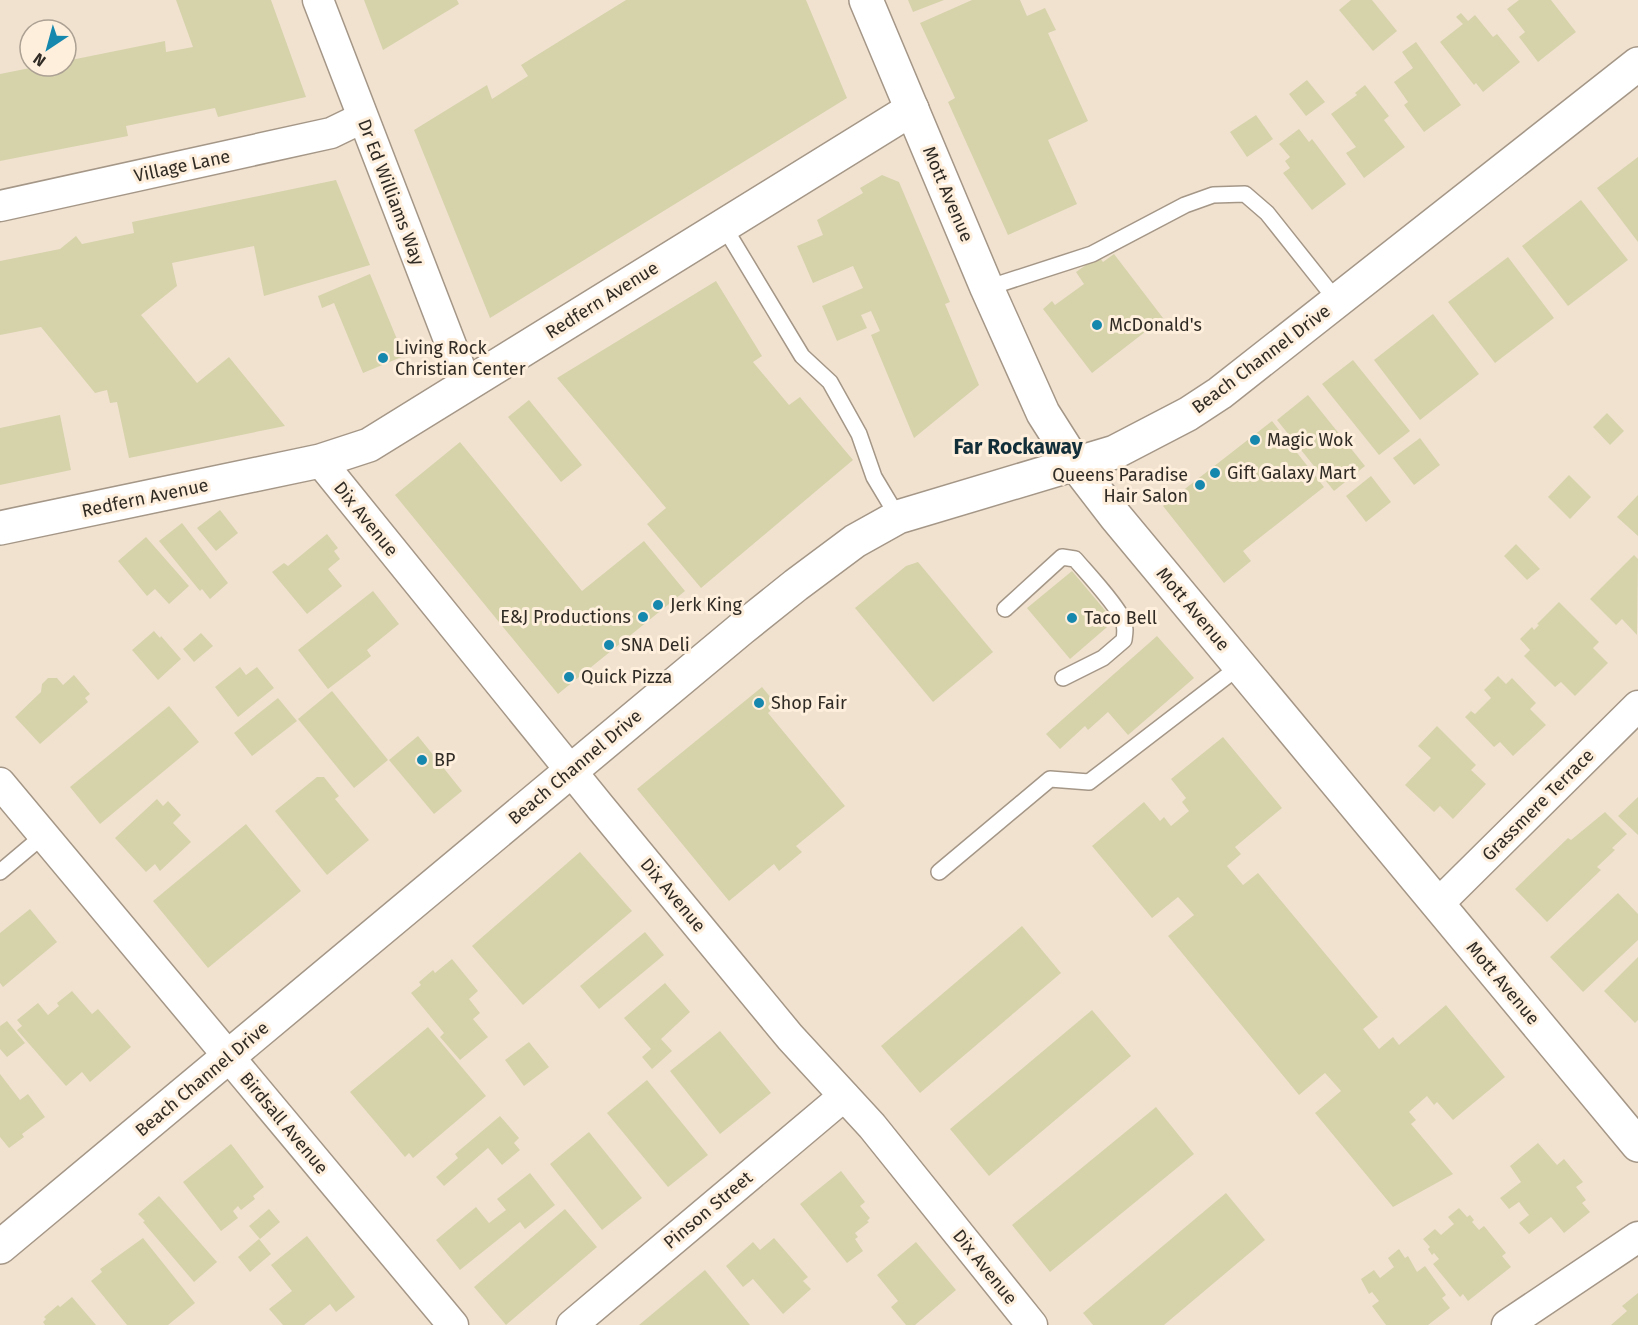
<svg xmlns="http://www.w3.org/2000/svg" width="1638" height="1325" font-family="'Fira Sans',sans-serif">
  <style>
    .building { fill: #d6d3ab }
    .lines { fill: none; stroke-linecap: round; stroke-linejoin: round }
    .lane-casing { stroke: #a59787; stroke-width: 18 }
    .street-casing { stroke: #a59787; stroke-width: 33 }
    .secondary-casing { stroke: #a59787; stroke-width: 36 }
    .primary-casing { stroke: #a59787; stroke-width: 36 }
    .lane { stroke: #fff; stroke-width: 15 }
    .street { stroke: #fff; stroke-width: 30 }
    .secondary { stroke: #fff; stroke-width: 33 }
    .primary { stroke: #fff; stroke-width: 33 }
    .poi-dot { fill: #1688ae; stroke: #feefdd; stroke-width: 2 }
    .labels { text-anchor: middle; stroke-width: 6; stroke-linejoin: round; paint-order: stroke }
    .street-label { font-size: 18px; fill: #302b24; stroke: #feefdd }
    .poi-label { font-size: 18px; fill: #302b24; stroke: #feefdd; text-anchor: start }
    .quarter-label { font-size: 21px; font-weight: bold; fill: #112e39; stroke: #feefdd }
  </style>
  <rect width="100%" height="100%" fill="#f1e2d0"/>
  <g class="building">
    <path d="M176 0H271L306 97 218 117 215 108 126 126 128 136 0 161V74L40 66H66V61L165 41 166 52 193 47Z"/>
    <path d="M364 0H457L459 4 383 50Z"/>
    <path d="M626 0H806L847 98 490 318 414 130 487 85 492 99 528 76 521 65Z"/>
    <path d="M908 0H944L913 12Z"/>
    <path d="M972 0H1020L1027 16 1045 8 1056 30 1048 33 1088 121 1048 140 1077 204 1008 235 948 102 955 98 920 23Z"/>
    <path d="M1351 0H1372L1397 31 1373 51 1339 10Z"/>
    <path d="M1519 0H1551L1576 32 1538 62 1519 37 1525 32 1507 9Z"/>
    <path d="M1461 13 1468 21 1475 15 1493 37 1497 34 1520 62 1483 92 1476 83 1474 85 1440 42 1463 24 1456 17Z"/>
    <path d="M1416 42 1461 105 1424 132 1404 105 1408 102 1394 82 1413 68 1402 52Z"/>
    <path d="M1307 80 1325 102 1306 116 1289 94Z"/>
    <path d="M1365 85 1389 116 1384 120 1405 147 1364 178 1346 153 1356 147 1331 114 1357 95 1355 93Z"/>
    <path d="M1256 115 1273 139 1247 157 1230 132Z"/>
    <path d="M1299 129 1309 142 1312 139 1346 184 1312 210 1283 173 1290 168 1285 161 1290 157 1279 144Z"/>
    <path d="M1638 157V242L1597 188Z"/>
    <path d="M882 175 899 182 950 302 945 304 979 385 914 438 871 335 880 331 871 311 861 315 867 328 837 341 822 306 863 288 853 266 813 283 797 246 823 235 817 220 863 193 860 188Z"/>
    <path d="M336 180 370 265 264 296 254 246 172 263 177 286 141 315 197 383 229 357 285 426 129 458 117 402 110 403 107 390 95 393 41 327 0 335V261L60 249 76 236 82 244 134 233 132 222Z"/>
    <path d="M1581 200 1628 260 1568 306 1522 246Z"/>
    <path d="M1114 254 1163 318 1092 373 1043 309 1052 301 1055 305 1084 284 1076 272 1086 265 1100 258 1103 262Z"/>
    <path d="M1508 257 1554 318 1495 363 1448 302Z"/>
    <path d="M370 274 404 356 363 373 334 303 322 308 318 296Z"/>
    <path d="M716 281 762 356 753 362 789 405 800 397 853 460 701 588 647 524 666 508 557 378Z"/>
    <path d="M1433 314 1479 374 1420 420 1374 360Z"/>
    <path d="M1353 360 1410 431 1379 455 1322 384Z"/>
    <path d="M1308 395 1365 466 1334 491 1277 420Z"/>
    <path d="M529 400 582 465 561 482 508 417Z"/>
    <path d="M1607 413 1624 431 1610 445 1593 427Z"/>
    <path d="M60 415 71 470 0 485V428Z"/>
    <path d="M1272 421 1324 487 1243 551 1251 561 1224 583 1163 506Z"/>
    <path d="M1420 438 1440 465 1414 485 1393 458Z"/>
    <path d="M460 442 582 591 644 541 685 591 558 694 395 495Z"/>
    <path d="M1569 475 1591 497 1570 519 1548 497Z"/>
    <path d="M1371 476 1391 502 1366 522 1346 496Z"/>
    <path d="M1638 495V536L1617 517Z"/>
    <path d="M220 510 238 533 216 551 197 528Z"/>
    <path d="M182 523 228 583 210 599 202 589 200 591 159 541Z"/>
    <path d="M327 534 338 548 334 551 340 559 328 569 342 586 307 614 272 572 284 563 288 566Z"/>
    <path d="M146 537 189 586 169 604 155 589 147 596 118 561Z"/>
    <path d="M1516 544 1540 569 1527 580 1504 556Z"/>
    <path d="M1634 555 1638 559 1637 635 1622 619 1616 625 1590 599Z"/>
    <path d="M918 562 993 652 933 702 855 608 906 566Z"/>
    <path d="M1072 571 1114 621 1070 659 1027 608Z"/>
    <path d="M373 591 399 624 367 650 371 656 328 689 298 650Z"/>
    <path d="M1559 602 1599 642 1593 648 1608 663 1575 696 1561 682 1555 687 1524 656 1530 650 1520 639 1532 627 1534 630 1539 625 1537 624Z"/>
    <path d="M154 631 160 638 161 636 181 659 158 680 132 650Z"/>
    <path d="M201 633 213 646 194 662 183 649Z"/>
    <path d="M1157 636 1194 678 1128 735 1108 712 1088 730 1085 726 1060 749 1046 734Z"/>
    <path d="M240 667 246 675 257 667 274 688 238 717 215 687Z"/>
    <path d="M74 675 90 694 85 698 88 702 40 744 15 717 41 692 42 684 48 678H57L63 685Z"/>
    <path d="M1498 676 1506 684 1512 678 1536 703 1530 709 1546 725 1513 756 1500 742 1494 747 1465 717 1471 711 1475 714 1491 698 1484 690Z"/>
    <path d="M762 687 777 705 768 713 845 806 796 846 802 852 779 871 774 864 729 901 637 789Z"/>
    <path d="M332 691 388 760 354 788 298 719Z"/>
    <path d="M278 698 297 721 252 756 234 733Z"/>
    <path d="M169 706 199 742 100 824 70 787Z"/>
    <path d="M1437 726 1476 765 1471 770 1486 784 1453 819 1440 806 1434 812 1405 785 1431 758 1418 746Z"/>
    <path d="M418 736 462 791 434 814 389 760Z"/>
    <path d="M1223 737 1282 808 1235 847 1241 854 1227 866 1243 885 1258 873 1378 1017 1363 1029 1379 1049 1393 1037 1399 1045 1446 1005 1505 1077 1453 1120 1437 1102 1434 1105 1427 1096 1409 1112 1416 1120 1411 1124 1453 1174 1393 1207 1315 1113 1341 1091 1325 1073 1299 1095 1168 936 1194 915 1178 897 1152 918 1092 846 1144 802 1160 821 1164 817 1171 826 1189 811 1182 802 1186 798 1171 779Z"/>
    <path d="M317 777H324L339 796 335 799 369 840 327 875 275 811Z"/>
    <path d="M1638 797V835L1618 816Z"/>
    <path d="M157 799 163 806 168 801 181 815 173 823 191 842 160 871 155 864 146 872 115 838Z"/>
    <path d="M1605 812 1627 834 1612 848 1615 850 1597 867 1601 870 1547 922 1515 889 1568 838 1571 840Z"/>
    <path d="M246 824 301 891 208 968 153 901Z"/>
    <path d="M580 852 632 911 523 1005 472 946Z"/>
    <path d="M1618 893 1638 914V940L1583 992 1550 957Z"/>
    <path d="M30 909 57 942 3 987 0 983V933Z"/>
    <path d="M1022 926 1061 973 920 1093 881 1046Z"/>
    <path d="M645 932 664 955 599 1009 580 986Z"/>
    <path d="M1638 957V1020L1635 1023 1604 991Z"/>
    <path d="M452 959 478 991 469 999 480 1013 473 1019 488 1037 460 1060 440 1037 444 1033 411 993 421 985 419 982 433 970 435 973Z"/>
    <path d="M665 983 690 1012 661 1039 672 1051 652 1069 642 1057 651 1049 624 1018Z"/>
    <path d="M72 991 92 1014 98 1009 131 1047 90 1082 82 1072 66 1086 17 1030 22 1026 17 1020 38 1003 48 1015 59 1006 57 1003Z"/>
    <path d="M1092 1010 1131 1056 989 1176 950 1129Z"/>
    <path d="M7 1021 25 1043 7 1057 0 1049V1026Z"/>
    <path d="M428 1027 486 1096 413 1158 409 1153 405 1157 350 1092Z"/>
    <path d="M720 1031 771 1093 720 1134 670 1071Z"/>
    <path d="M529 1042 549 1067 524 1086 505 1060Z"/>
    <path d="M0 1074 20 1100 28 1094 45 1117 22 1134 24 1137 9 1148 0 1137Z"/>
    <path d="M647 1080 708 1155 668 1187 607 1113Z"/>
    <path d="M1156 1107 1194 1154 1050 1272 1012 1225Z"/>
    <path d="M500 1116 519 1138 514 1143 520 1150 502 1165 488 1148 444 1186 436 1177 458 1158 455 1154Z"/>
    <path d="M589 1132 642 1198 602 1230 550 1164Z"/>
    <path d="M1538 1143 1557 1165 1564 1159 1583 1182 1576 1187 1586 1200 1582 1203 1590 1212 1564 1233 1551 1217 1529 1234 1519 1223 1529 1215 1525 1210 1519 1202 1509 1209 1500 1198 1521 1182 1510 1166Z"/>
    <path d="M231 1144 264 1187 253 1196 255 1199 241 1210 238 1206 233 1211 238 1218 221 1231 183 1182Z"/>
    <path d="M841 1171 865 1202 860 1206 870 1218 867 1221 869 1222 855 1233 858 1237 855 1239 863 1251 847 1263 800 1204Z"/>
    <path d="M530 1173 555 1205 525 1229 520 1222 460 1270 436 1240 476 1207 489 1223 506 1210 497 1199Z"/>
    <path d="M1226 1193 1265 1240 1164 1325H1093L1083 1313Z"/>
    <path d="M159 1196 217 1262 194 1282 143 1222 145 1221 138 1214Z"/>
    <path d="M1459 1208 1467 1217 1470 1215 1474 1220 1472 1222 1479 1230 1484 1226 1506 1253 1502 1256 1511 1267 1468 1301 1463 1294 1460 1297 1433 1264 1439 1259 1434 1253 1432 1255 1428 1249 1430 1247 1423 1239 1435 1229 1441 1235 1454 1224 1448 1217Z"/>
    <path d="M269 1209 280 1222 260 1239 249 1226Z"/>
    <path d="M565 1209 597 1247 506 1325 474 1287Z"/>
    <path d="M307 1236 355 1297 336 1312 330 1304 304 1325H283L269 1309 292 1291 271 1265Z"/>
    <path d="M143 1238 195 1303 168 1325H127L91 1281 102 1272 100 1269Z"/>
    <path d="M774 1238 808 1277 803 1281 811 1289 783 1314 753 1279 743 1287 726 1266 753 1242 760 1250Z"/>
    <path d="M259 1239 271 1254 250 1272 238 1257Z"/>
    <path d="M916 1242 956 1290 915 1325H906L891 1307 898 1301 877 1275Z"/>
    <path d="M1399 1249 1405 1258 1408 1256 1417 1272 1425 1266 1446 1295 1442 1298 1450 1308 1428 1325H1386L1372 1306 1379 1301 1372 1292 1369 1294 1361 1279 1374 1270 1380 1278 1394 1267 1388 1258Z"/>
    <path d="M705 1270 750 1325H639Z"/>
    <path d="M1638 1293V1325H1611L1627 1311 1622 1306Z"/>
    <path d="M72 1297 96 1325H45L43 1322 46 1319 44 1317 58 1305 60 1307Z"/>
  </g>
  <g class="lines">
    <defs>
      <g id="lane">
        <path d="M723 225 802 356 830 382 859 434 874 477 898 517"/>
        <path d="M987 288 1092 254 1185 205 1213 195 1245 194 1267 213 1337 301"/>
        <path d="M1005 609 1062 557 1075 559C1087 573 1117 605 1123 620 1126 627 1125 633 1124 640L1103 658 1063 678"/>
        <path d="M0 872 44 835"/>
        <path d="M939 872 1050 779 1089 782 1240 666"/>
      </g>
      <g id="street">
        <path d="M318 0 466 384"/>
        <path d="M0 206 331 133 362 118"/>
        <path d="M320 461 601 808 790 1037 872 1126 1032 1325"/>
        <path d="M0 783 453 1325"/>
        <path d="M1438 904 1638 706"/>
        <path d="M572 1325 844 1096"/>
        <path d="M1507 1325 1638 1237"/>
      </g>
      <g id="secondary">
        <path d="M866 0 987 288 1043 413 1076 465 1116 517 1638 1145"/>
        <path d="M0 528 320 461 369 445 912 109"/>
      </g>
      <path id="primary" d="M0 1247 741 629 796 585 855 541 898 517 1115 452 1188 414 1220 393 1638 64"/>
    </defs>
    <use href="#lane" class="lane-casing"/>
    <use href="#street" class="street-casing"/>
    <use href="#secondary" class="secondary-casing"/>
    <use href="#primary" class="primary-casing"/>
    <use href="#lane" class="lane"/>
    <use href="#street" class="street"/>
    <use href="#secondary" class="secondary"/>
    <use href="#primary" class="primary"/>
  </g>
  <g class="poi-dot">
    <circle cx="1097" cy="325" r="6"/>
    <circle cx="383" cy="358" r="6"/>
    <circle cx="1255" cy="440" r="6"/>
    <circle cx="1215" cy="473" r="6"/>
    <circle cx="1200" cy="485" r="6"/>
    <circle cx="658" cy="605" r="6"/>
    <circle cx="643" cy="617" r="6"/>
    <circle cx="1072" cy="618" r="6"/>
    <circle cx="609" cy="645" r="6"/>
    <circle cx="569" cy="677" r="6"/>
    <circle cx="759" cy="703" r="6"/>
    <circle cx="422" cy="760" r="6"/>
  </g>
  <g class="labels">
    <g class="street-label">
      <text transform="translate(182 166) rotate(-12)" y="6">Village Lane</text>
      <text transform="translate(391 192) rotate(69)" y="6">Dr Ed Williams Way</text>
      <text transform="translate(948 194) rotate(67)" y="6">Mott Avenue</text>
      <text transform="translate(602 300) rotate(-32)" y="6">Redfern Avenue</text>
      <text transform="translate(1261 359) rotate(-37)" y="6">Beach Channel Drive</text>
      <text transform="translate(145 498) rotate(-12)" y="6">Redfern Avenue</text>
      <text transform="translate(366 519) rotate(51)" y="6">Dix Avenue</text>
      <text transform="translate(1193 609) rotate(50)" y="6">Mott Avenue</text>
      <text transform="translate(575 767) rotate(-40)" y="6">Beach Channel Drive</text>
      <text transform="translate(1538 805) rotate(-45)" y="6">Grassmere Terrace</text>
      <text transform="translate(673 895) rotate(50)" y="6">Dix Avenue</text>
      <text transform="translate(1503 983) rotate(50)" y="6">Mott Avenue</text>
      <text transform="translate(202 1079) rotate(-40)" y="6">Beach Channel Drive</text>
      <text transform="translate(284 1123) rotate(50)" y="6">Birdsall Avenue</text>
      <text transform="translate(708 1210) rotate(-40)" y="6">Pinson Street</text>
      <text transform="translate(985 1267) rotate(51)" y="6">Dix Avenue</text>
    </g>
    <g class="poi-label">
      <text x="1109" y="331">McDonald's</text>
      <text x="395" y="354">Living Rock<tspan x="395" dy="21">Christian Center</tspan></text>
      <text x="1267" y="446">Magic Wok</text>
      <text x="1227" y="479">Gift Galaxy Mart</text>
      <text x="1188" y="481" text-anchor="end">Queens Paradise<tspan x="1188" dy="21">Hair Salon</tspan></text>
      <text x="670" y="611">Jerk King</text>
      <text x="631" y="623" text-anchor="end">E&amp;J Productions</text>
      <text x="1084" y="624">Taco Bell</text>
      <text x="621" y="651">SNA Deli</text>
      <text x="581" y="683">Quick Pizza</text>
      <text x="771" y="709">Shop Fair</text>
      <text x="434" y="766">BP</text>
    </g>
    <g class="quarter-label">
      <text x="1018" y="454">Far Rockaway</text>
    </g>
  </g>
  <g transform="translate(48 48) rotate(216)"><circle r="28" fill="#feefdd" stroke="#aca193" stroke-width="1.5"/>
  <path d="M0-4.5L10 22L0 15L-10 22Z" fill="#1688ae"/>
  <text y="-9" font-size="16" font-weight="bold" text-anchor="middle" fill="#302b24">N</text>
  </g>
</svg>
